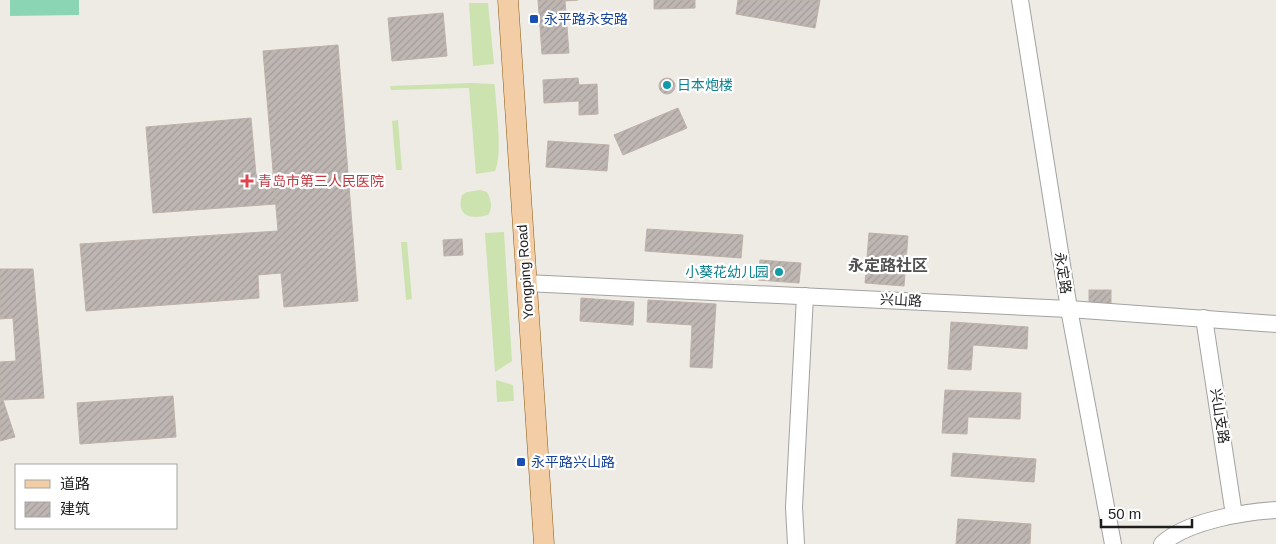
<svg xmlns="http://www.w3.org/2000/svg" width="1276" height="544" font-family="Helvetica,'Noto Sans SC',sans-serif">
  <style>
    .grass { fill: #cce3b0 }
    .pitch { fill: #8bd5b4 }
    .building { fill: url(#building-hatch); stroke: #beb1a9 }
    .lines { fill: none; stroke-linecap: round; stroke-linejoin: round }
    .minor-casing { stroke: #a2a2a2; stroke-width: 18 }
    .major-casing { stroke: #895a0f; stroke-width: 21 }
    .minor { stroke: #fff; stroke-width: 16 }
    .major { stroke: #f2cda6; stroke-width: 20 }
    .transit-dot { fill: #1a4fb4; stroke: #fff; stroke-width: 2 }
    .culture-dot { fill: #0f9aa8; stroke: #fff; stroke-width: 2 }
    .health-dot { fill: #e0444e; stroke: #fff; stroke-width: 2 }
    .labels { text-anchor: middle; stroke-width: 4.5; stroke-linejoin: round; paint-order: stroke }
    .transit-label { font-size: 14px; fill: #164399; stroke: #fff; text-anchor: start }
    .culture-label { font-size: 14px; fill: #0d838f; stroke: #fff; text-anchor: start }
    .health-label { font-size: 14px; fill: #be3a42; stroke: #fff; text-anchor: start }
    .street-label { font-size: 14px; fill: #1e1e1e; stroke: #fff }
    .quarter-label { font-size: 16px; font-weight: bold; fill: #515151; stroke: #fff }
  </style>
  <defs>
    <pattern id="building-hatch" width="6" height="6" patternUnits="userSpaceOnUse" patternTransform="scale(1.25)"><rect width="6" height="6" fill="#beb6b2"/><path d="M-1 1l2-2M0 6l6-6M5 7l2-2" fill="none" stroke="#a39c99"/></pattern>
  </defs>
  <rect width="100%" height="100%" fill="#eeebe5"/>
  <g class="grass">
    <path d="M469 3H488L494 64 473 66Z"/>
    <path d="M472 83 494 84 495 87C496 107 503 155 495 171L476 174 469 88 391 90 390 86Z"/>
    <path d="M398 120 402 170H396L392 121Z"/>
    <path d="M480 190 487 192C491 199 493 208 488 215 470 220 456 216 462 195L467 192Z"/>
    <path d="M504 232 512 361 495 372 485 233Z"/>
    <path d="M401 242H407L412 299 406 300Z"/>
    <path d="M496 380 513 385 514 401 497 402Z"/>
  </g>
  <path class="pitch" d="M10 0H79V15L10 16Z"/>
  <g class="building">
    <path d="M538 0H578L565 1 569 53 542 54Z"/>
    <path d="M654 0H695V8L654 9Z"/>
    <path d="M738 0H820L815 28 736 14Z"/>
    <path d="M443 13 447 56 392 61 388 18Z"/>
    <path d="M338 45 358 301 284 307 281 273 258 275 259 298 86 311 80 244 278 231 263 51Z"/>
    <circle cx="667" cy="86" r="8"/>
    <path d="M578 78 579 85 597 84 598 114 579 115V101L544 103 543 80Z"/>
    <path d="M678 108 687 128 623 155 614 135Z"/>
    <path d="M251 118 256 175 273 174 276 204 153 213 146 127Z"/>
    <path d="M548 141 609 145 607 171 546 167Z"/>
    <path d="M647 229 743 235 741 258 645 251Z"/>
    <path d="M869 233 908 236 904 286 865 283Z"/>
    <path d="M462 239 463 255 444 256 443 240Z"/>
    <path d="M760 260 801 263 799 283 758 280Z"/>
    <path d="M0 269H33L44 398 3 400 15 437 0 441V362L16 361 13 318 0 319Z"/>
    <rect x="1089" y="290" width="22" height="14"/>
    <path d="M581 298 634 302 633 325 580 321Z"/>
    <path d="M648 300 716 304 712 368 690 367 692 325 647 322Z"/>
    <path d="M951 322 1028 327 1027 349 973 345 971 370 948 369Z"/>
    <path d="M945 390 1021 393 1020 419 968 417 967 434 942 433Z"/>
    <path d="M173 396 176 437 80 444 77 403Z"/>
    <path d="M953 453 1036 459 1034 482 951 476Z"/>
    <path d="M958 519 1031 524 1030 544H956Z"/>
  </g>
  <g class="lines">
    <defs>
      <g id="minor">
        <path d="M1020 0 1069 309 1113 544"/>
        <path d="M526 283 1069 309 1276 324"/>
        <path d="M1204 318 1234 515"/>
        <path d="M796 544 794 507 805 296"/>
        <path d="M1162 544C1187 521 1243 512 1276 510"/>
      </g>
      <path id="major" d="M508 0 544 544"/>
    </defs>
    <use href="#minor" class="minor-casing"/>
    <use href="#major" class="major-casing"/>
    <use href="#minor" class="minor"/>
    <use href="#major" class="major"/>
  </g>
  <g class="transit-dot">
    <rect x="529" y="14" width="10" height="10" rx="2.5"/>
    <rect x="516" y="457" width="10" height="10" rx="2.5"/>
  </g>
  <g class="culture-dot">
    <circle cx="667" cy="85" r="5"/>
    <circle cx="779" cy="272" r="5"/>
  </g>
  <path class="health-dot" d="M244.5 173.5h5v5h5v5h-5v5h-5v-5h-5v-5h5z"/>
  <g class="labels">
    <g class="transit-label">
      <text x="544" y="24">永平路永安路</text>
      <text x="531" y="467">永平路兴山路</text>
    </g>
    <g class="culture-label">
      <text x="677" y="90">日本炮楼</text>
      <text x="769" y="277" text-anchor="end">小葵花幼儿园</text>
    </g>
    <g class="health-label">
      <text x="258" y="186">青岛市第三人民医院</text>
    </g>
    <g class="street-label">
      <text transform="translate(525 272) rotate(-94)" y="5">Yongping Road</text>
      <text transform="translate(1063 273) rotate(81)" y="5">永定路</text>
      <text transform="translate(901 300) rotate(3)" y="5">兴山路</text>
      <text transform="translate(1220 416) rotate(81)" y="5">兴山支路</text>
    </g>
    <g class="quarter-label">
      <text x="888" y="271">永定路社区</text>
    </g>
  </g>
  <rect x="15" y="464" width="162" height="65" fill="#ffffff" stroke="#a5a5a5"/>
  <rect x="25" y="480" width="25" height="8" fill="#f2cda6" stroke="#a5a5a5"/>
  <text x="60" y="489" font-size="15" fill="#1e1e1e">道路</text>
  <rect x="25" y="502" width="25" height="15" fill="url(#building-hatch)" stroke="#a5a5a5"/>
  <text x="60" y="514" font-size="15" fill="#1e1e1e">建筑</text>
  <path d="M1101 519v8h91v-8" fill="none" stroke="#1e1e1e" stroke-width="2.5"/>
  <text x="1108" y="519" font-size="15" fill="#1e1e1e" stroke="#ffffff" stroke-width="4" paint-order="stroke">50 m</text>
</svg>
